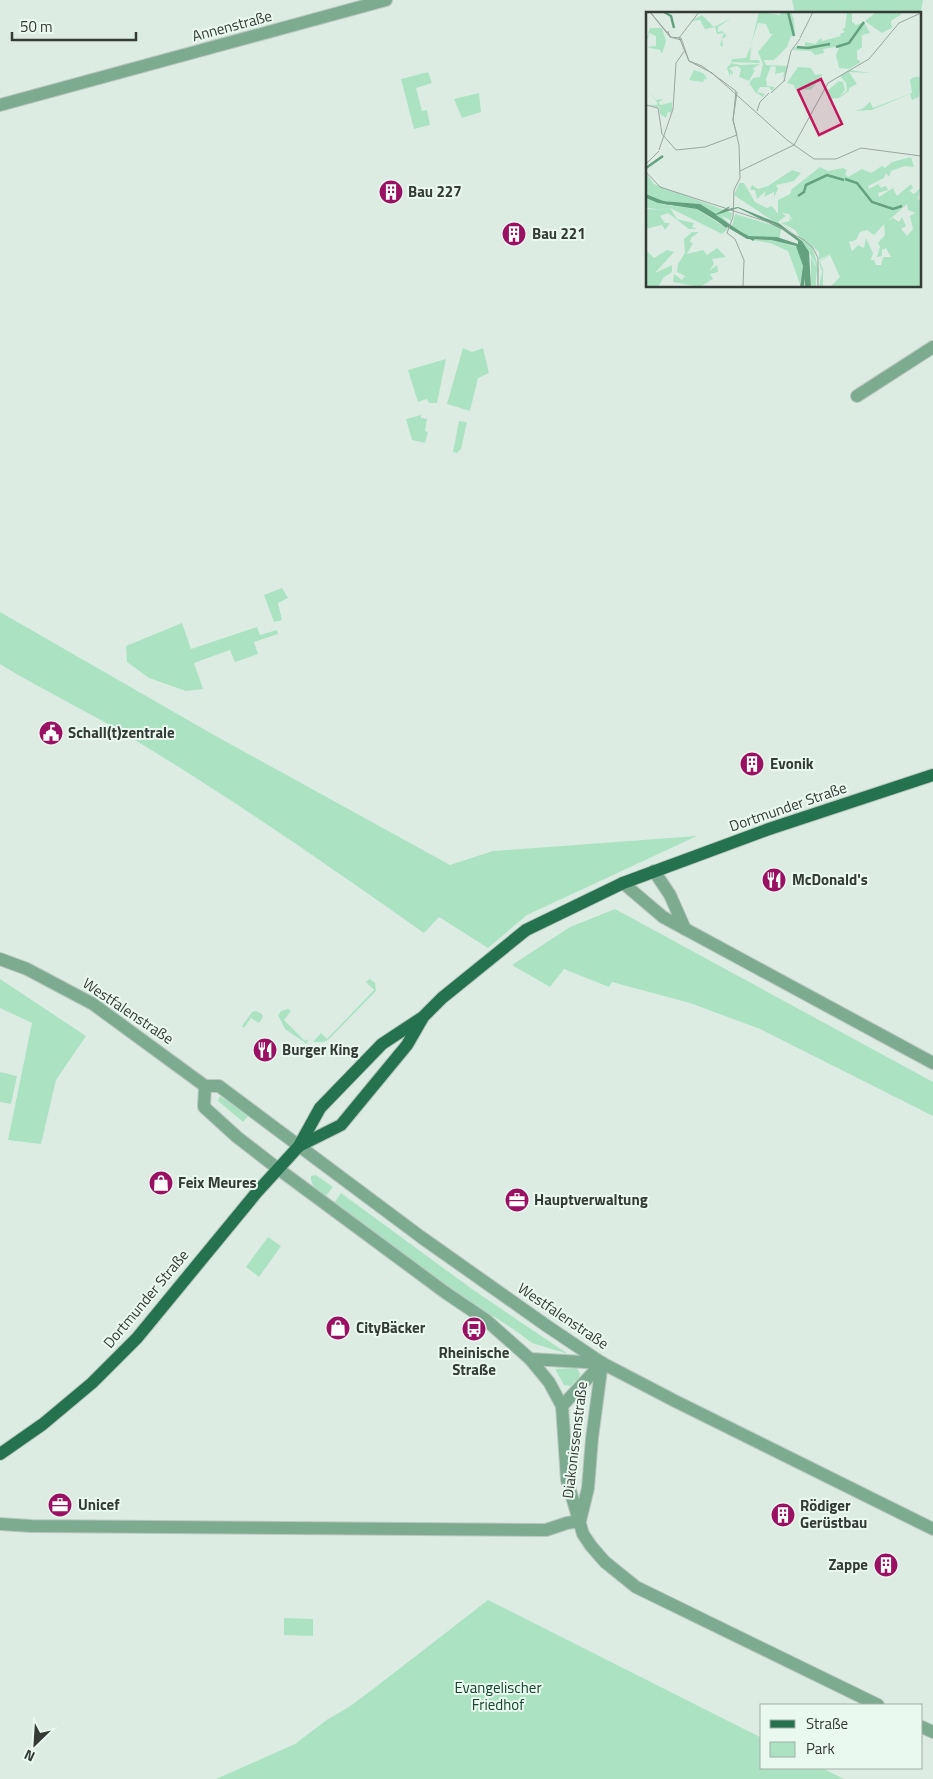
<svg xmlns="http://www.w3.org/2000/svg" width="933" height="1779" font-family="'Titillium Web',sans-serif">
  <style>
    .green { fill: #abe3c2 }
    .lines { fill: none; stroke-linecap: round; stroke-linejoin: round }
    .minor-casing { stroke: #bbc8c0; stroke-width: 14 }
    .major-casing { stroke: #bbc8c0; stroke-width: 14 }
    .minor { stroke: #7cab90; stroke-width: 12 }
    .major { stroke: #25734e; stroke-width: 12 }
    .labels { text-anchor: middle; stroke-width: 4; stroke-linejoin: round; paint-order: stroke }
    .street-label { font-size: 15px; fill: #343a36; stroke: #eaf9f0 }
    .poi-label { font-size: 15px; font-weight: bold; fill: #343a36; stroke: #eaf9f0; text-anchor: start }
    .park-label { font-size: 15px; fill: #13452d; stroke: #eaf9f0 }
    .inset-river { fill: none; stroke: #64a17f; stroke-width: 2.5 }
    .inset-road { fill: none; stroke: #99a59e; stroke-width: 1 }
    .view { fill: #c2185b; fill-opacity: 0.15; stroke: #c2185b; stroke-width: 2.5 }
    .inset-edge { fill: none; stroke: #343a36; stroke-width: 2.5 }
  </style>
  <rect width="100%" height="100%" fill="#ddece3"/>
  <g class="green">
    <path d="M792 0H923L919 22V14H795Z"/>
    <path d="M428 72 432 83 416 88 422 111 427 110 430 125 414 129 401 79Z"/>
    <path d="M479 93 481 112 462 118 454 99Z"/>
    <path d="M463 348 472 352 483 348 489 373 478 378 470 411 447 404Z"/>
    <path d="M446 359 437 403H429L427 399 418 402 408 370Z"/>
    <path d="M421 415V418L427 419 425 431 428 432 425 443 412 440 406 419Z"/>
    <path d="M459 421 467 422 461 449 457 453 453 452Z"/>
    <path d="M282 588 288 598 278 603 282 620 274 622 264 595Z"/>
    <path d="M0 612 214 735 450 865 493 851 697 836 527 915 488 948 439 917 424 933C329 866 234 800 135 740 91 713 44 691 0 664Z"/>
    <path d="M182 623 191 649 257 627 260 635 277 630 278 634 254 642 258 654 235 662 230 650 194 663 203 689 186 691 149 678 127 662 126 646Z"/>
    <path d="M615 909 933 1082V1116L760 1029 690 1003 612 982 609 987 564 969 550 987 512 965 570 927Z"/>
    <path d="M0 979 86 1036 56 1080 41 1144 8 1140 32 1023 0 1008Z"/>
    <path d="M370 979 375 983 376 991 374 993 328 1040 323 1042H313L321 1033 327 1039 374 990 366 982Z"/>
    <path d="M288 1009 291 1011 284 1020 305 1041 308 1039 307 1044 285 1029 278 1015 281 1011Z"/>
    <path d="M256 1011 262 1014 263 1017 259 1023 251 1018 244 1028 242 1026 252 1012Z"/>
    <path d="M0 1072 17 1076 11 1104 0 1102Z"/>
    <path d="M220 1096 249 1115 243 1122 218 1101Z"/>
    <path d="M316 1175 333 1187 325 1197C319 1191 309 1185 311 1176Z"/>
    <path d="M341 1193 472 1289 568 1354 532 1343 513 1329 463 1297 334 1203Z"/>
    <path d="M268 1237 281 1246 259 1277 246 1267Z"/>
    <path d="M577 1368 580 1374 578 1379 570 1386 564 1385 555 1369Z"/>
    <path d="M488 1600 762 1738V1768H822L844 1779H216L295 1744 328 1719 349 1707 377 1686Z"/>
    <path d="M284 1618 313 1619V1636L284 1635Z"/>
  </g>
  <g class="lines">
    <defs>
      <g id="minor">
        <path d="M0 105 386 0"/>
        <path d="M857 396 933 347"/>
        <path d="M654 871 670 895 685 929"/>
        <path d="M623 883 663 917 933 1063"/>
        <path d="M0 959 27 969 93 1004 205 1086H219L421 1237 547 1326 602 1363 675 1401 933 1529"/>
        <path d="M205 1086 204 1107 237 1137 277 1168 446 1293 486 1320 530 1359 549 1382 562 1406 567 1480 583 1534 591 1546 605 1562 636 1587 878 1705"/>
        <path d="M530 1359 602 1363"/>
        <path d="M562 1406 602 1363"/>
        <path d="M580 1521 588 1488 592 1438 602 1363"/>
        <path d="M0 1524 31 1526 546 1530 567 1523 580 1521"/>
        <path d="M922 1727 933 1732"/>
      </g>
      <g id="major">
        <path d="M299 1146 341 1125 407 1045 422 1019"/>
        <path d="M0 1454 43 1424 92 1383 137 1338 257 1192 299 1146 320 1108 382 1044 423 1017 442 998 526 930 623 883 769 829 933 775"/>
      </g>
    </defs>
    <use href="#minor" class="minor-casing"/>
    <use href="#major" class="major-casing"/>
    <use href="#minor" class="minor"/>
    <use href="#major" class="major"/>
  </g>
  <defs>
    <symbol id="building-disc" viewBox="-11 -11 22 22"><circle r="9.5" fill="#9a1163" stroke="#eaf9f0"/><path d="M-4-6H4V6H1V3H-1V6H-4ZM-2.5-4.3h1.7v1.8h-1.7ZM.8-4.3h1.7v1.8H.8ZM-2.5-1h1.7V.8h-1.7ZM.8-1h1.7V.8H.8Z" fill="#fff"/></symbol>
    <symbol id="civic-disc" viewBox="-11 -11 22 22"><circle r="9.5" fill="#9a1163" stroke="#eaf9f0"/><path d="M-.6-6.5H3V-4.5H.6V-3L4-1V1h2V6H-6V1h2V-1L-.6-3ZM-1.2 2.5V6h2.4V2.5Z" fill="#fff"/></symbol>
    <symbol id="restaurant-disc" viewBox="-11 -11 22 22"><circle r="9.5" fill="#9a1163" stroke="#eaf9f0"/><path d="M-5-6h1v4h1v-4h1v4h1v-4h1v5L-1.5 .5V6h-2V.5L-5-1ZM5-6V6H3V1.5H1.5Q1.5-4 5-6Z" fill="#fff"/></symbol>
    <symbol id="shop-disc" viewBox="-11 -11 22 22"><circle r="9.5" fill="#9a1163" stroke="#eaf9f0"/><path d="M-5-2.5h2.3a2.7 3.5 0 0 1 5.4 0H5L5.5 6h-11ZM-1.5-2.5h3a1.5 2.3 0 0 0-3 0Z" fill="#fff"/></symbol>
    <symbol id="office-disc" viewBox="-11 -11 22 22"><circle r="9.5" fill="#9a1163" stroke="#eaf9f0"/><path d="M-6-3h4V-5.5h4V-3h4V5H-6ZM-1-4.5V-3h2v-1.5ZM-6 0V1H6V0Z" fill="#fff"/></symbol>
    <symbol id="bus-disc" viewBox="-11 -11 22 22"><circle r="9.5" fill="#9a1163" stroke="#eaf9f0"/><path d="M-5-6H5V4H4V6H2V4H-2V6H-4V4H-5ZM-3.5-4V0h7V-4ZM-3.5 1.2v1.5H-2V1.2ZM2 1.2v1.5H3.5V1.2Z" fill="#fff"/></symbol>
  </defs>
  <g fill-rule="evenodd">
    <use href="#building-disc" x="377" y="178" width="28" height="28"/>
    <use href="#building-disc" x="500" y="220" width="28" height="28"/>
    <use href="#civic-disc" x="37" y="719" width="28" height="28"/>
    <use href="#building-disc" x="738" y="750" width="28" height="28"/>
    <use href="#restaurant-disc" x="760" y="866" width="28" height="28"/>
    <use href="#restaurant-disc" x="251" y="1036" width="28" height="28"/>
    <use href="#shop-disc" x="147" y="1169" width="28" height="28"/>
    <use href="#office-disc" x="503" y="1186" width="28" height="28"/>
    <use href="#shop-disc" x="324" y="1314" width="28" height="28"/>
    <use href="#bus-disc" x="460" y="1315" width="28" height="28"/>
    <use href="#office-disc" x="46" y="1491" width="28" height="28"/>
    <use href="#building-disc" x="769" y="1501" width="28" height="28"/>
    <use href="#building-disc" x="872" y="1551" width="28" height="28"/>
  </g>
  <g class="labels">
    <g class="street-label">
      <text transform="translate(232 26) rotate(-15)" y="5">Annenstraße</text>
      <text transform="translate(788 807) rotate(-19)" y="5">Dortmunder Straße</text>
      <text transform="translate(128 1011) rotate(34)" y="5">Westfalenstraße</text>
      <text transform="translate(146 1299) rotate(-50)" y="5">Dortmunder Straße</text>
      <text transform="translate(563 1316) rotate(34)" y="5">Westfalenstraße</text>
      <text transform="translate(575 1440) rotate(-83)" y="5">Diakonissenstraße</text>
    </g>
    <g class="poi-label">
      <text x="408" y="197">Bau 227</text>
      <text x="532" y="239">Bau 221</text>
      <text x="68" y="738">Schall(t)zentrale</text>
      <text x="770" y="769">Evonik</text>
      <text x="792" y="885">McDonald's</text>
      <text x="282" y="1055">Burger King</text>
      <text x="178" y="1188">Feix Meures</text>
      <text x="534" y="1205">Hauptverwaltung</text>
      <text x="356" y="1333">CityBäcker</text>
      <text x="474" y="1358" text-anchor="middle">Rheinische<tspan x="474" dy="17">Straße</tspan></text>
      <text x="78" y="1510">Unicef</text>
      <text x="800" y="1511">Rödiger<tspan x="800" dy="17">Gerüstbau</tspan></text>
      <text x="868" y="1570" text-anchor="end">Zappe</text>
    </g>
    <g class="park-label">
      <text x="498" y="1693">Evangelischer<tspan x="498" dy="17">Friedhof</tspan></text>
    </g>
  </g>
  <g transform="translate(646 12)">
    <rect width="275" height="275" fill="#ddece3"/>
    <path d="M113 0 134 3 135 0H145L148 8 149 24H145L141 35 128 48H118L120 53 142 54 137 67 138 60 129 62 130 55 125 54 120 67 121 74 129 75 126 79 123 75H114L111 80 119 82 117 85 109 80 104 72 103 75 104 70 107 66 114 65 117 52 112 40 127 22H124L120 12 112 11 105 33ZM201 0H216L206 1V10L210 13 218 10 224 21 216 23V35L211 39V47L215 50 203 57 193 56 190 43 193 36 189 35 177 37 178 41 169 43 165 39 147 38 149 35H159V30L169 32 175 26 176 29 195 24 194 22 199 20 196 17 199 16ZM230 0H251L256 2 245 9 246 16 236 21 219 9ZM56 3 68 15 86 6 72 15V20L76 19 81 24 76 27 77 35 74 33 78 21 71 22 69 15 59 17 54 8 45 9ZM4 16H16L20 29 16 42 14 38 0 35 10 34V24L3 21 2 27H0ZM105 34 104 48H113L114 51 85 50 86 47 100 46ZM85 51 94 53 114 52 106 57 109 58 103 69 93 65 95 57 91 54 83 56 87 60 86 63 84 60V65L81 56ZM152 55 165 56 169 63 177 62 165 78 149 77 148 73 141 71ZM48 58 57 61 61 66 60 68 59 66 57 70 43 68ZM203 58 225 61 203 60 211 72 203 76V79L193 86 182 87V78L193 69 197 70 199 78 194 84 201 79 200 71 194 64ZM268 65H275L273 85 266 88 264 82 226 98 208 99 216 97 224 90 227 96 266 81 264 68ZM1 78 10 88 17 87 12 91 15 93 26 90V101L22 100 20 106 14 102 13 95 2 93H11V90ZM265 145 268 155 259 154 245 159 243 165 240 161 238 166 222 174 223 177 232 172 235 176 240 174 242 178 232 181 233 185 247 176 251 184 265 172 267 176 263 179 268 182 275 175 272 186 275 191V275H184L194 265 184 243 174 250 177 257V275H173L176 260 173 250 186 241 173 248V240L166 234 173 257 172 275 170 258V275H165V244L170 255 169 250 149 218 136 211 153 226 135 211 144 209 143 205 147 209 143 202 136 201 140 204 132 210 136 215 88 183 93 171H98L109 190 121 196 126 194 132 202V188L144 182 146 177 174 155 182 159 197 156 201 158 199 162 202 165 216 157 225 161 236 154 239 156 246 150ZM261 192 262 198 269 201 264 204 267 217 261 224 255 217 260 214 256 205 253 210 247 206 242 209ZM238 212 239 223 232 231 234 235 231 245 236 244V238L240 236 245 245H237L235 253H230L228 248H225L227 241 220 226 218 236 212 233 206 239 203 230 210 228 214 220 221 218 228 223ZM146 158 155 161 148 169 130 173 132 177 128 185V180L118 185 120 179 111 187 109 178H104L106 173 112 177 122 174ZM0 161 8 172 86 201 85 209 75 203 84 213 54 192 16 189 0 182ZM0 186 18 193 49 196 82 217 76 222 24 196 31 207 48 211 46 215 51 217H43L22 201 14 204 19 211H24L19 218 16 213 0 217V197L20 198 0 196ZM89 202 126 213 135 217 134 226 101 224 86 214ZM46 220H53L45 226 44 230 47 231 41 242 57 238 61 243 71 236 80 245 66 247 68 252 63 259 71 253 72 260 64 262 67 267 54 275 27 270 28 262 36 268 39 264 31 260 32 252 39 241 38 227ZM106 228H125L151 235 157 254 154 272 142 239 124 231ZM0 238 8 246 21 238 28 240 9 261 26 253V260L18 265 12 275H0Z" fill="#abe3c2" fill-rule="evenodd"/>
    <path d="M0 182 16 189 54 192 70 202 84 194 82 197 92 195 134 212 156 229 163 240 165 275H159V266L158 275H154L157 254 150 234 125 228 101 227 51 197 12 191 0 186ZM92 196 137 218 152 229V232L131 225 101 224 70 203Z" fill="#64a17f" fill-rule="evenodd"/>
    <path class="inset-river" d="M18 0 25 4 28 16M142 0 148 24M151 35 162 36 184 32M190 35 203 31 218 10M0 156 17 144M199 167 211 171 226 190 247 197 256 194M0 184 19 191 55 195 81 215M152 184 158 180 160 173 181 163 198 168M85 216 108 228"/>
    <path class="inset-road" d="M4 0 24 25 35 28M4 0 25 25M33 25 43 49 66 61M33 26 53 0M154 26 167 0M65 60 141 128 168 147H190L215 136 275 144M138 69 145 39 154 27M91 80 87 108 93 133 94 166 88 178 87 205 81 221 89 227 98 248 97 275M125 81 139 68M0 93 12 96 16 122 30 138 59 135 91 123 87 108 90 79 56 54 43 49 35 26 24 25 22 19M111 99 114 90 123 81M13 138 27 97 30 51 39 38M0 152 13 139M94 159 148 133 182 71 223 47 253 11 275 1M0 160 14 175 128 212 158 228 167 236 172 246V275"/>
    <path class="view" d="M175 67 196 112 173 123 152 78Z"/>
    <rect width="275" height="275" class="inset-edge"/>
  </g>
  <rect x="760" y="1704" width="162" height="65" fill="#eaf9f0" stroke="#a1ada6"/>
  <rect x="770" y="1720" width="25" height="8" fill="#25734e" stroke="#a1ada6"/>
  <text x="806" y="1729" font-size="15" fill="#343a36">Straße</text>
  <rect x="770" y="1742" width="25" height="15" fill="#abe3c2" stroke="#a1ada6"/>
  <text x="806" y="1754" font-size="15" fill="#343a36">Park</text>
  <g transform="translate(35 1744) rotate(205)" stroke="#eaf9f0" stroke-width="4" paint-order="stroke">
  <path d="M0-4L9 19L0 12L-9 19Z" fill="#343a36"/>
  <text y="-8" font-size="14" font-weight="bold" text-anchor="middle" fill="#343a36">N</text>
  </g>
  <path d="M12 32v8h124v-8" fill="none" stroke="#343a36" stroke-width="2.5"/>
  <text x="20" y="32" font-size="15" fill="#343a36" stroke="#eaf9f0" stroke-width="4" paint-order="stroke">50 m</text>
</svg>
